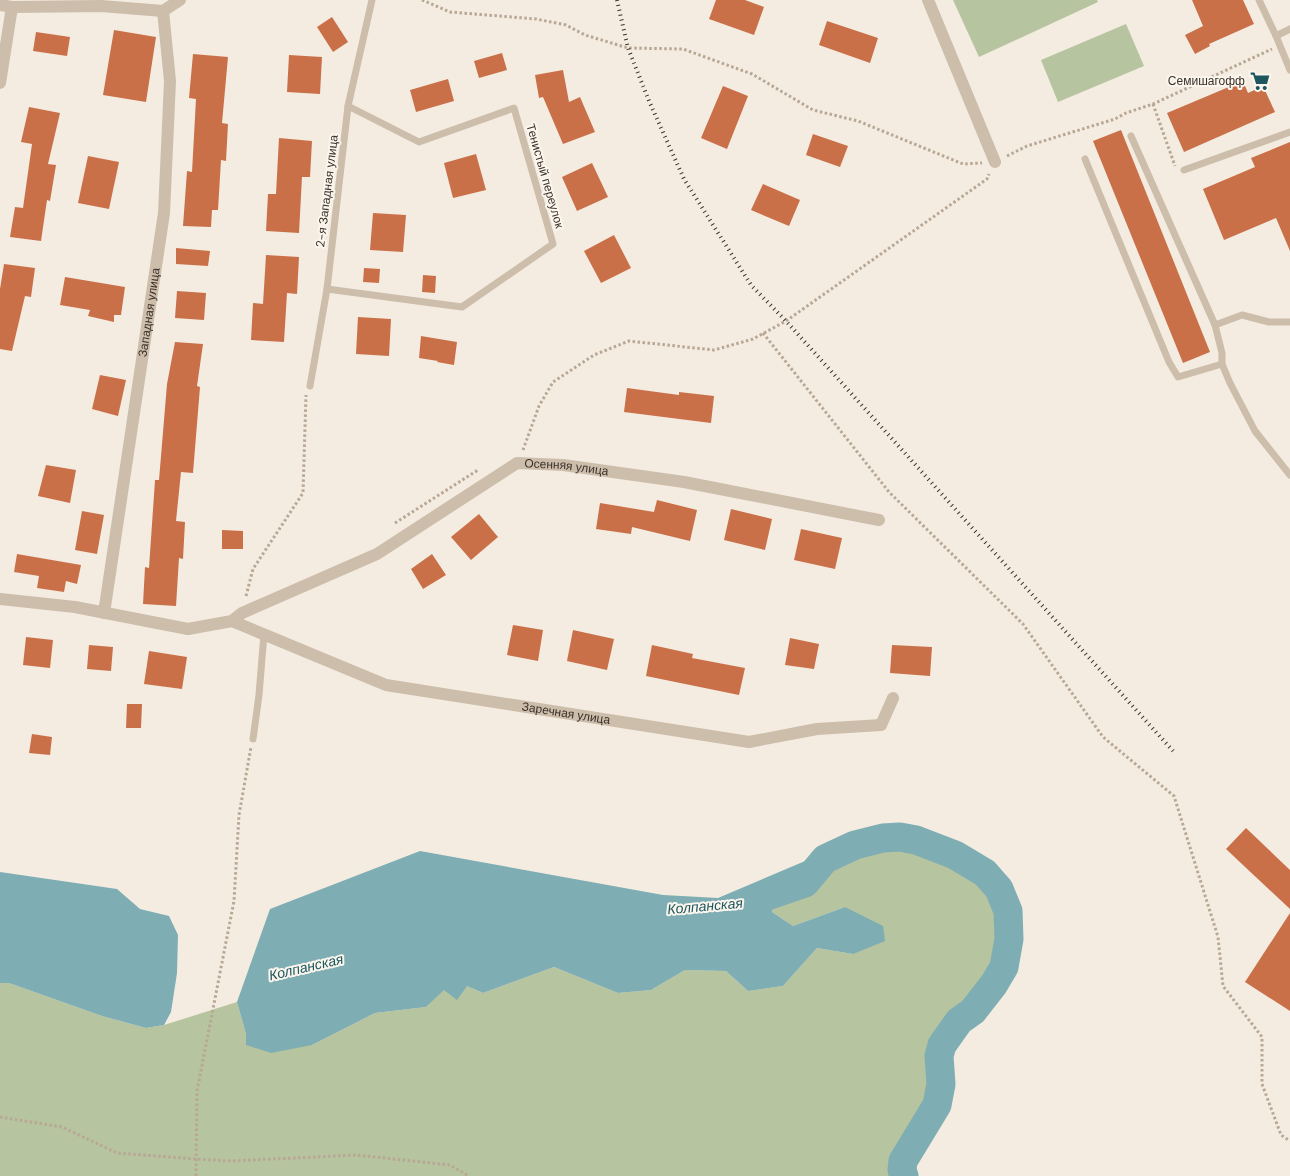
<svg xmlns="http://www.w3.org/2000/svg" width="1290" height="1176" font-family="'DM Sans',sans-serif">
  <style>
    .green { fill: #b6c49f }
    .water { fill: #7eadb3 }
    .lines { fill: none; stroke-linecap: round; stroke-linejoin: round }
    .river { stroke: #7eadb3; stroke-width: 29 }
    .building { fill: #ca7049 }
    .path { stroke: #b9a795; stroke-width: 3; stroke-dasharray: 2.5 2.5; stroke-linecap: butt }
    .service { stroke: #cdbdab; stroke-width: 7 }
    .minor { stroke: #cdbdab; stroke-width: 12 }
    .rail { stroke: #3b312a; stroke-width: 4; stroke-dasharray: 1 4; stroke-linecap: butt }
    .labels { text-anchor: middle; stroke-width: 4; stroke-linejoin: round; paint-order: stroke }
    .poi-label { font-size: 12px; fill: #3b312a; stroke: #fbf6ed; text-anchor: end }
    .street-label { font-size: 12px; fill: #3b312a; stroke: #fbf6ed }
    .water-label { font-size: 14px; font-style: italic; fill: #1e565f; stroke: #fbf6ed }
  </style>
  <rect width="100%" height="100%" fill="#f4ece0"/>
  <g class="green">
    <path d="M953 0H1097L1098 2 979 57Z"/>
    <path d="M1126 24 1144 66 1058 102 1041 60Z"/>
    <path d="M900 837 916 841 955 855 985 873 999 889 1008 911 1009 939 1004 967 994 984 973 1011 959 1021 942 1045 939 1056 941 1084 937 1105 903 1161 902 1170 904 1176H0V983H9L102 1016 146 1028 164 1025 237 1002 246 1034V1045H312L375 1013 426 1007 444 989 467 986 483 993 554 967 618 993 651 990 685 970 726 971 748 991 783 986 817 948 853 954 845 907 793 926 772 912 774 902C790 888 807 871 825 859 847 844 874 838 900 837Z"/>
  </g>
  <g class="water">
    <path d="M420 851 663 895 718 898 817 856 825 859 774 902 772 912 793 926 845 907 883 926 885 941 853 954 817 948 783 986 748 991 726 971 685 970 651 990 618 993 554 967 483 993 467 986 457 1000 444 990 426 1007 375 1013 312 1045 271 1053 246 1045V1034L237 1002 270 909Z"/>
    <path d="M0 872 117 889 140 909 169 916 178 935 177 973 171 1012 164 1025 146 1028 102 1016 9 983H0Z"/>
  </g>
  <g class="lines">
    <path class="river" d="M755 900 805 883 825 859 855 845 883 838 900 837 916 840 955 855 985 873 999 889 1008 911 1009 939 1004 967 994 984 973 1011 959 1021 942 1045 939 1056 941 1084 937 1105 903 1161 902 1170 904 1176"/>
  </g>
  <g class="building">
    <path d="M716 0H745L764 7 754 35 709 19Z"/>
    <path d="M1192 0H1243L1254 24 1209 44 1210 46 1195 54 1185 35 1203 26Z"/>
    <path d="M332 17 348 42 333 52 317 27Z"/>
    <path d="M827 21 878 38 870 63 819 45Z"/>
    <path d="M114 30 156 37 146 102 103 95Z"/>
    <path d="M36 32 70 37 67 56 33 51Z"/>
    <path d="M502 53 507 70 479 78 474 61Z"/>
    <path d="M193 54 228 57 222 123 228 124 226 161 221 160 218 210H212L211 227 183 226 187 171 192 172 196 99 189 98Z"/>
    <path d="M289 55 322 57 320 94 287 92Z"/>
    <path d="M563 70 569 102 580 97 595 132 563 144 543 97 539 98 535 75Z"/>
    <path d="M448 79 454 101 416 112 410 90Z"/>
    <path d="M1243 81 1248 93 1263 86 1275 112 1184 152 1167 113Z"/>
    <path d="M723 86 748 96 727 149 701 138Z"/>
    <path d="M29 107 60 113 48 164 56 165 50 201 47 200 41 241 10 237 15 207 23 208 32 144 21 142Z"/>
    <path d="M1121 130 1210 352 1183 363 1093 141Z"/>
    <path d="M813 134 848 146 840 167 806 155Z"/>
    <path d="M279 138 312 141 310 177H302L299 233 266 231 268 194H276Z"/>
    <path d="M1290 142V251L1276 218 1224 240 1203 189 1255 167 1251 158Z"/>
    <path d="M476 154 486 190 453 198 444 163Z"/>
    <path d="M88 156 119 162 109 209 78 203Z"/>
    <path d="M592 163 608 197 577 211 562 177Z"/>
    <path d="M763 184 800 200 789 226 751 210Z"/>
    <path d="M373 213 406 215 403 252 370 250Z"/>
    <path d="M614 235 631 268 601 283 584 251Z"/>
    <path d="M176 248 210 251 208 266 176 264Z"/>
    <path d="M266 255 299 257 297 294 287 293 284 342 251 340 253 303 263 304Z"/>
    <path d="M4 264 35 268 31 297 25 296 12 351 0 349V289Z"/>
    <path d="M364 268 380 269 379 283 363 282Z"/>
    <path d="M423 275 436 276 435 293 422 292Z"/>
    <path d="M65 277 125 287 121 315H114V322L88 316 90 310 60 305Z"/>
    <path d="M177 291 206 293 204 320 175 318Z"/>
    <path d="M358 317 391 319 389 356 356 354Z"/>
    <path d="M421 336 457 342 454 365 437 362 438 361 419 358Z"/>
    <path d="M175 342 203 344 197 386 200 387 193 473 181 472 176 521 185 522 183 559 179 558 176 606 143 604 145 567 149 568 155 480H159L167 384Z"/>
    <path d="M100 375 126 380 118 416 92 409Z"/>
    <path d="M627 388 679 395V392L714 396 711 423 624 412Z"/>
    <path d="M46 465 76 470 70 503 38 496Z"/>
    <path d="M657 500 697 510 690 541 632 527 631 534 596 529 600 503 654 512Z"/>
    <path d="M731 509 772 519 765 550 724 540Z"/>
    <path d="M82 511 104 515 97 554 75 550Z"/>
    <path d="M479 514 498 537 471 560 451 537Z"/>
    <path d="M801 529 842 538 835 569 794 560Z"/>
    <path d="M222 530 243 531V549H222Z"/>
    <path d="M17 554 81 565 77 584 66 581 64 592 37 588 39 576 14 572Z"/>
    <path d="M432 554 446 575 423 589 411 569Z"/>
    <path d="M513 625 543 630 538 661 507 655Z"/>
    <path d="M573 630 614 639 607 670 567 661Z"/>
    <path d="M26 637 53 640 50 668 23 665Z"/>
    <path d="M790 638 819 644 814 669 785 665Z"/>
    <path d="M89 645 113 647 111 671 87 669Z"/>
    <path d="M652 645 693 654 692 658 745 668 739 695 646 676Z"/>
    <path d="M892 645 932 647 930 676 890 673Z"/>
    <path d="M149 651 187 657 182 689 144 684Z"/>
    <path d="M127 704H142L141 728H126Z"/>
    <path d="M32 734 52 737 50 755 29 753Z"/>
    <path d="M1246 828 1290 870V909L1226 849Z"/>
    <path d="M1290 913V1011L1245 982Z"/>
  </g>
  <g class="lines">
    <g class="path">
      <path d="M422 0 450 12 536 19 566 25 585 35 628 48 683 49 752 74 813 110 858 121 963 164 982 163"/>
      <path d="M1153 104 1175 166"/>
      <path d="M1007 156 1027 146 1115 119 1126 113 1153 104 1272 49"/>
      <path d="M763 333 889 492 1023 624 1103 737 1174 796 1218 937 1223 986 1262 1037V1084L1281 1135 1290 1141"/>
      <path d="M523 450 539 406 553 382 594 355 629 341 714 350 753 339 786 321 987 179 989 174"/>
      <path d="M395 523 478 470"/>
      <path d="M246 596 253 569 303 493 306 395"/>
      <path d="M0 1117 62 1127 117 1153 196 1159 231 1161 356 1155 450 1165 469 1176"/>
      <path d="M196 1176 197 1091 234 901 239 815 251 747"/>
    </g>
    <g class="service">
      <path d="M1259 0 1276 36 1290 29"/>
      <path d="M1276 36 1290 70"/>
      <path d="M1131 136 1215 325 1242 315 1269 322H1290"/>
      <path d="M1085 159 1169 362 1178 377 1222 364"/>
      <path d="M1184 170 1290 132"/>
      <path d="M327 289 462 307 553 244 514 108 419 142 348 106"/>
      <path d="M1215 325 1222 353V364L1230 383 1255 431 1290 475"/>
      <path d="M310 386 327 289 348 106 372 0"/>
      <path d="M253 739 259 695 264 634"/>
    </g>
    <g class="minor">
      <path d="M928 0 995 162"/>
      <path d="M0 5 12 7 101 6 163 11 180 0"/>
      <path d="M0 83 12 7"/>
      <path id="s1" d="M0 599 75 607 188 629 232 621 242 613 377 554 517 463 563 465 684 482 879 520"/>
      <path id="s2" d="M104 613 164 213 170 81 163 11"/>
      <path id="s3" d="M232 621 386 685 749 742 817 729 881 725 893 698"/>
    </g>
    <path class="rail" d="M617 0 628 48 649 101 684 179 751 285 786 321 1173 751"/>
  </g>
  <defs>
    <symbol id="supermarket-bare" viewBox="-9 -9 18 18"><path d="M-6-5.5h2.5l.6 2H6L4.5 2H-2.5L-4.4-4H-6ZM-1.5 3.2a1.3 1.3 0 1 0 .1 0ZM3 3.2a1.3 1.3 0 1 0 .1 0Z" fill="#1e565f" stroke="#fbf6ed" stroke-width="2.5" paint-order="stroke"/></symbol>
  </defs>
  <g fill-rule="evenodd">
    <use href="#supermarket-bare" x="1246" y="67" width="28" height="28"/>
  </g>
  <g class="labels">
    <g class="poi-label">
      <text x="1245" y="85">Семишагофф</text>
    </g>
    <g class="street-label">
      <text transform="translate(545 176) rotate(74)" y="4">Тенистый переулок</text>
      <text transform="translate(327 191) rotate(-83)" y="4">2-я Западная улица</text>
      <text dy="4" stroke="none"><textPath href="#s2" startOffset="304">Западная улица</textPath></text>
      <text dy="4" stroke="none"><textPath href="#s1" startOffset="612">Осенняя улица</textPath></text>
      <text dy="4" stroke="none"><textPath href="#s3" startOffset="349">Заречная улица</textPath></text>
    </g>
    <g class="water-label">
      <text transform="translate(705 906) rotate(-5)" y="5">Колпанская</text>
      <text transform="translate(306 967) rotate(-13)" y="5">Колпанская</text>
    </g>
  </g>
</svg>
